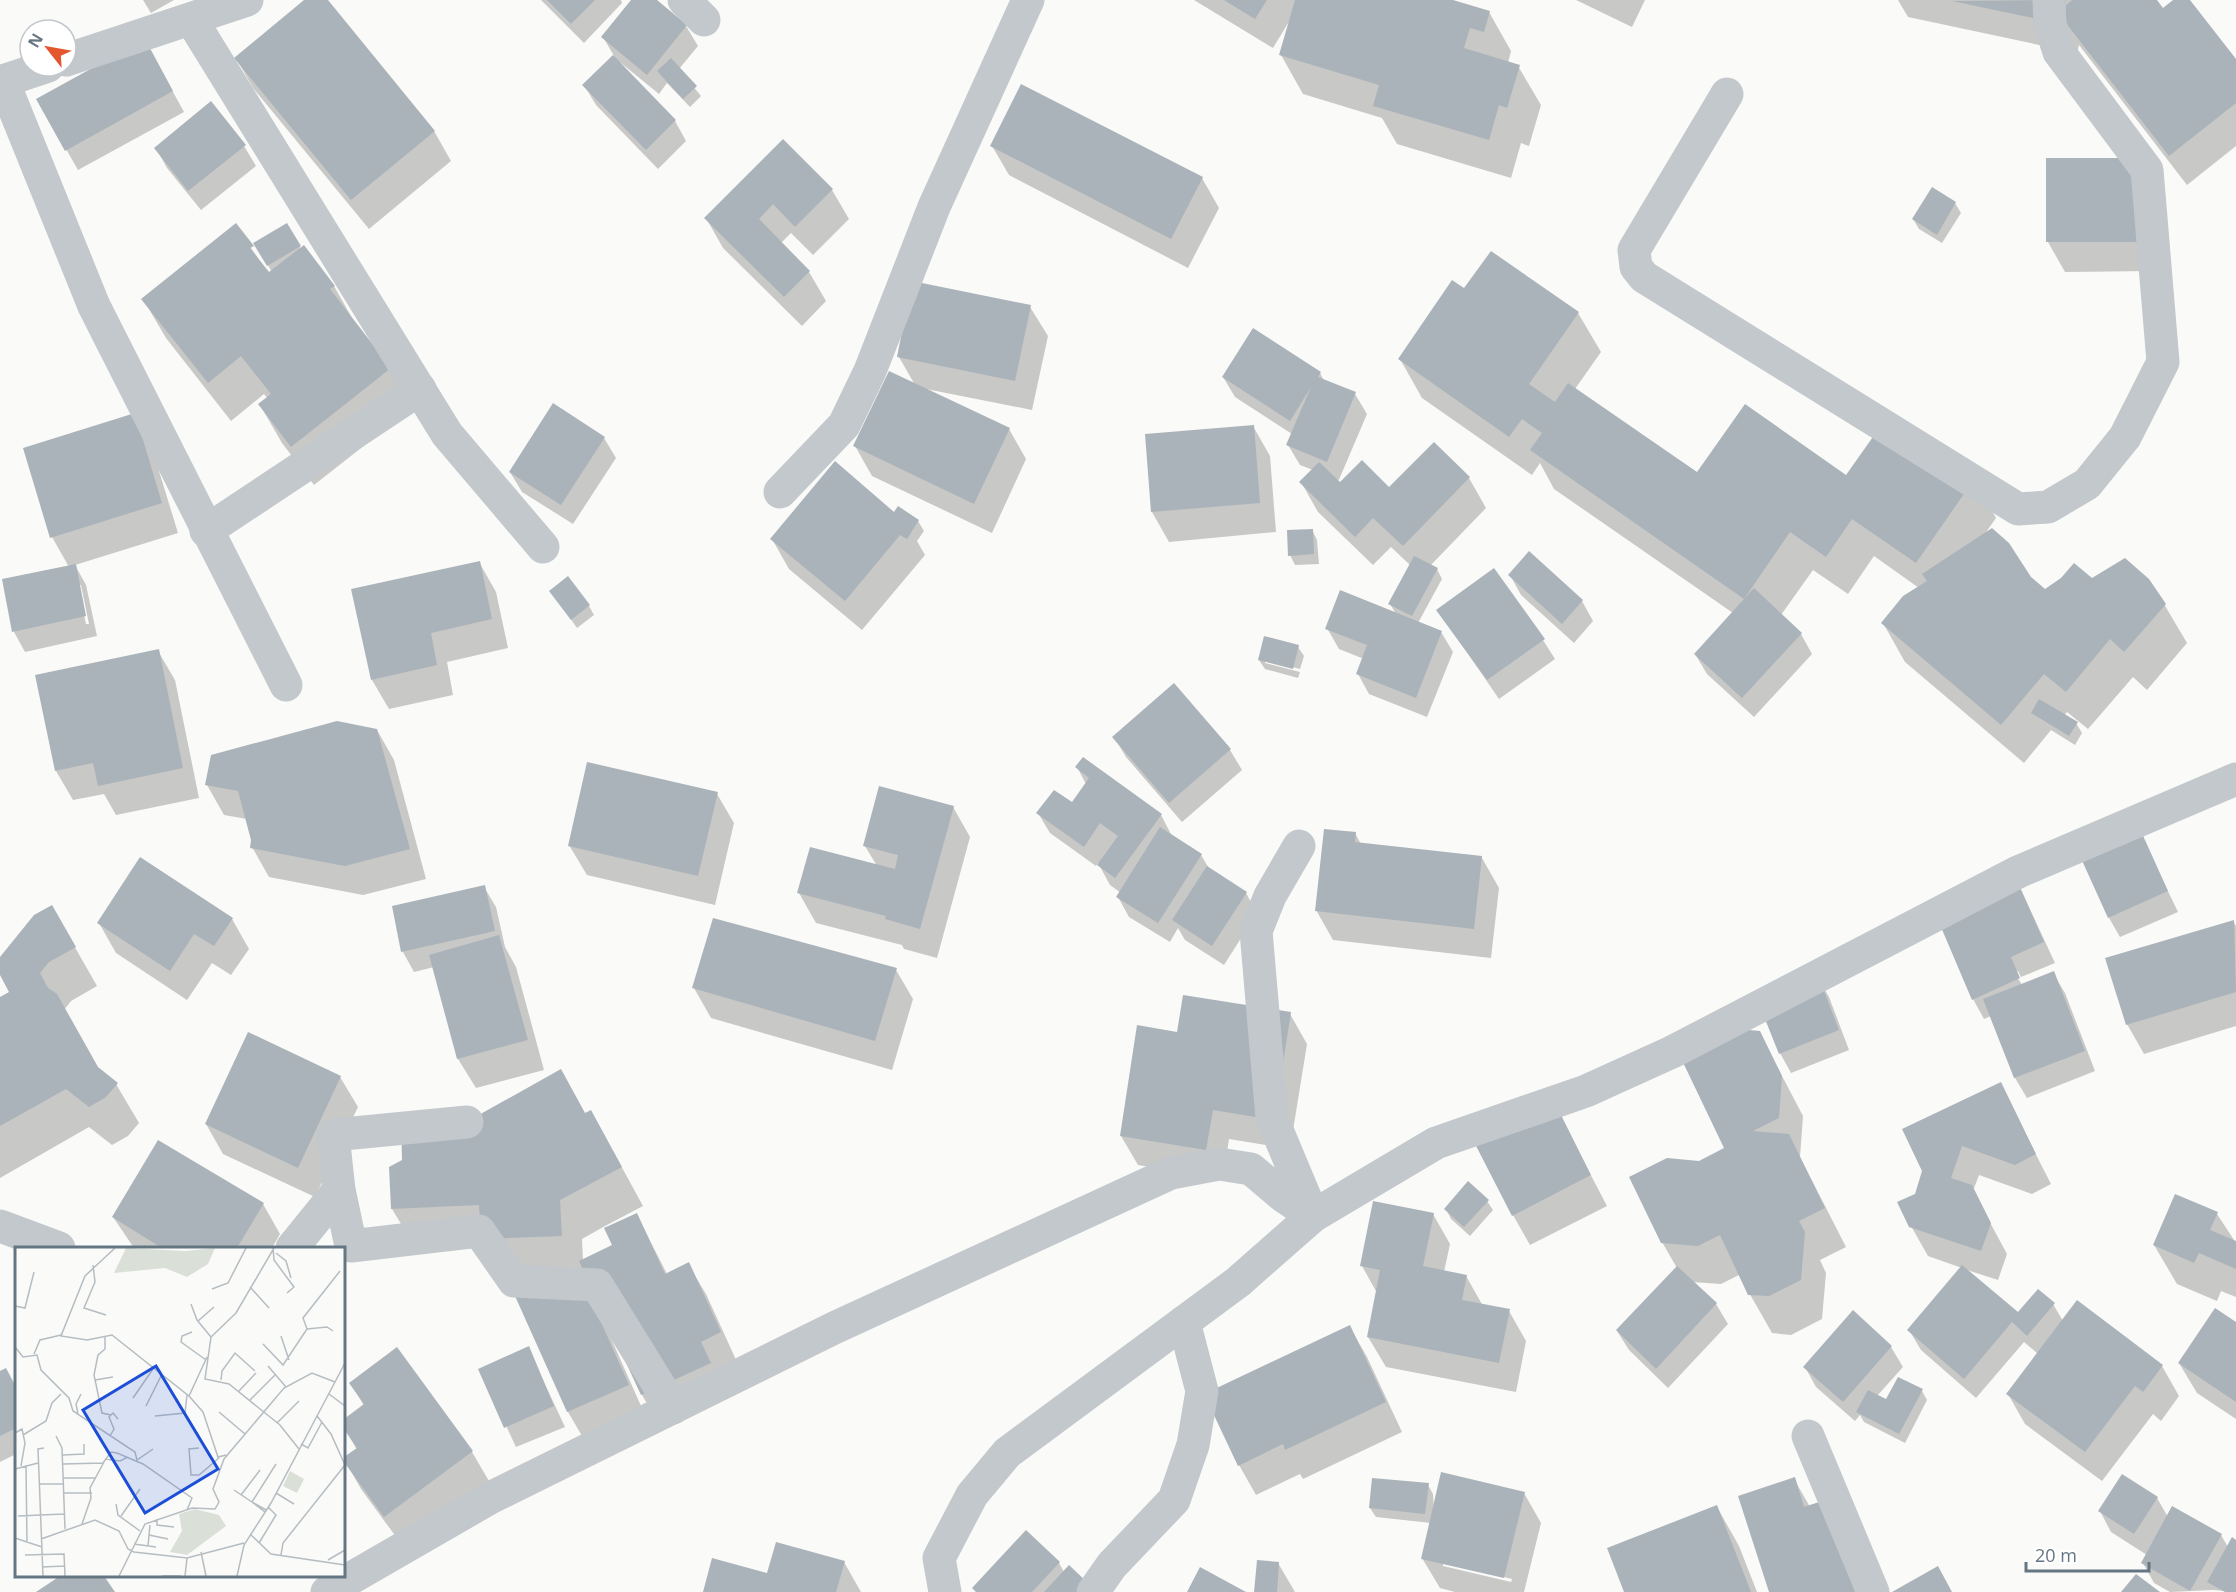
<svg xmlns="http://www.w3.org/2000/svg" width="2236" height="1592" font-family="'Open Sans',sans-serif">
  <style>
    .shadow { fill: #0003; fill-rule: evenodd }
    .building { fill: #aab3b9 }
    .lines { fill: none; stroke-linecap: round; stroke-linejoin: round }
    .minor { stroke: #c3c8cc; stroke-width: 33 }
    .inset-road { fill: none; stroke: #b5bdc2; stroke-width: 1.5 }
    .view { fill: #1d4ed8; fill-opacity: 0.15; stroke: #1d4ed8; stroke-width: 3 }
    .inset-edge { fill: none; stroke: #657683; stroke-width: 3 }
  </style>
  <rect width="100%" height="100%" fill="#fafaf8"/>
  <g class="shadow">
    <path d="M143 0H174L151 13Z"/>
    <path d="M306 0H326L434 131 451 161 369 229 253 88 236 58Z"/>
    <path d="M541 0H621L622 3 584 43Z"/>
    <path d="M633 0H654L686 26 698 46 679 69 701 96 690 107 667 83 659 94 621 63 620 64 675 121 686 141 658 169 596 105 584 85 614 56 603 37Z"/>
    <path d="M1194 0H1448L1489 12 1511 51 1508 63 1518 66 1541 105 1529 146 1521 143 1511 178 1397 144 1382 118 1303 94 1281 55 1290 20 1273 48Z"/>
    <path d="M1576 0H1645L1632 27Z"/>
    <path d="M1898 0H2155L2163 10 2176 0H2189L2236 62V146L2187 185 2079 45 2077 53 1908 17Z"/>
    <path d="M156 61 184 112 78 170 38 100Z"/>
    <path d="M244 146 256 166 201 210 167 168 156 148Z"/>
    <path d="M992 146 1202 178 1219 208 1188 268 1009 175Z"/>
    <path d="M2136 159 2153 271 2065 272 2048 242Z"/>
    <path d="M832 190 849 219 813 255 791 233 781 243 809 272 826 301 802 326 723 248 706 218Z"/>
    <path d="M1955 203 1961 213 1942 243 1919 229 1913 219Z"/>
    <path d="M235 225 269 274 272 272 255 244 287 225 301 249 334 286 356 325 390 369 412 408 314 485 282 443 260 405 268 399 264 394 231 421 166 338 143 299Z"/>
    <path d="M1491 253 1578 313 1601 352 1575 389 1697 474 1974 479 1996 518 1984 535 2045 591 2092 580 2164 604 2187 643 2147 690 2133 677 2088 729 2067 712 2064 716 2076 723 2082 733 2075 745 2051 730 2024 763 1905 662 1883 623 1919 588 1874 556 1848 594 1813 570 1781 615 1801 634 1812 654 1754 717 1707 674 1695 654 1733 613 1554 489 1540 463 1532 475 1422 398 1400 359 1465 290Z"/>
    <path d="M1030 307 1048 336 1032 410 926 389 1009 429 1026 459 992 533 872 476 855 446 915 385 899 357Z"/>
    <path d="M1320 373 1324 381 1355 394 1367 414 1338 482 1389 489 1469 478 1486 508 1430 566 1437 569 1442 579 1418 623 1441 632 1453 652 1427 717 1369 694 1358 674 1364 659 1339 649 1327 628 1396 614 1390 604 1410 565 1391 547 1373 565 1318 512 1301 482 1313 470 1300 465 1288 445 1292 434 1235 397 1223 377Z"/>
    <path d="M553 405 604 438 616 458 573 524 522 492 510 472Z"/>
    <path d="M134 415 151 445 178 533 75 565 86 585 97 636 25 652 14 632 69 567 52 537ZM78 585H81L89 624H86Z"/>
    <path d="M1253 426 1270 456 1276 532 1169 542 1152 512Z"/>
    <path d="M894 514 918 521 924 531 917 541 925 555 862 630 789 569 772 539Z"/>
    <path d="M1312 530 1317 540 1319 564 1295 565 1290 555Z"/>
    <path d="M479 562 496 592 508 648 447 662 453 695 389 709 372 680Z"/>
    <path d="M1510 575 1582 601 1593 621 1574 643 1521 595Z"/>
    <path d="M551 591 589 606 594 615 577 628Z"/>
    <path d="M1438 610 1543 640 1555 659 1499 699Z"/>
    <path d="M1298 647 1304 656 1300 669 1265 660V663L1300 672 1298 678 1265 669 1259 660Z"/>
    <path d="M158 651 175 680 199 798 116 815 104 794 73 800 56 771Z"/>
    <path d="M1174 685 1230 750 1242 770 1182 822 1126 757 1114 737Z"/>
    <path d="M377 730 394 760 426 879 363 895 269 877 252 847 253 840 247 819 224 815 207 785Z"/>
    <path d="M1077 767 1161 815 1172 836 1201 855 1210 870 1246 893 1257 913 1224 965 1185 940 1178 928 1170 942 1129 917 1118 897 1121 893 1110 885 1098 863 1096 866 1050 833 1038 813 1072 804 1086 784Z"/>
    <path d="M717 794 734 823 715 905 587 875 569 845Z"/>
    <path d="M953 807 970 837 937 958 904 949 902 945 816 923 799 893 877 866 865 846Z"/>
    <path d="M2139 831 2178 912 2120 937 2109 918Z"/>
    <path d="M1355 833 1361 844 1482 858 1499 888 1491 958 1333 940 1316 910Z"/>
    <path d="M2016 879 2055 963 2021 977 2018 971 2015 973 2022 985 2053 973 2065 993 2095 1071 2027 1098 2015 1078 1991 1016 1984 1019 1973 999Z"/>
    <path d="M484 887 496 907 505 947 516 967 544 1070 476 1088 458 1059 434 967 414 972 403 952 393 907Z"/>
    <path d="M52 907 97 986 71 1001 64 1010 98 1070 116 1084 139 1123 128 1136 112 1145 89 1127 0 1178V999L11 992 0 973V959Z"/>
    <path d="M232 919 249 949 231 975 212 963 187 1000 116 953 99 923Z"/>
    <path d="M2233 921 2236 926V1026L2144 1054 2127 1024Z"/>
    <path d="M896 970 913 999 892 1070 711 1018 694 988Z"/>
    <path d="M1817 977 1829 997 1849 1050 1791 1073 1780 1053Z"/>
    <path d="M1290 1014 1307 1044 1290 1149 1229 1139 1223 1179 1138 1165 1121 1136 1178 1033Z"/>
    <path d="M1759 1032 1803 1116 1800 1157 1846 1247 1820 1260 1826 1273 1822 1319 1791 1335 1772 1333 1739 1275 1721 1284 1692 1282 1716 1304 1728 1324 1668 1388 1629 1350 1617 1331 1677 1268 1662 1242 1699 1162 1726 1149Z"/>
    <path d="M340 1077 358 1107 315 1197 223 1154 206 1124Z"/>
    <path d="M2000 1084 2051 1184 2032 1194 1979 1175 1973 1191 2007 1254 1998 1280 1964 1269 2018 1314 2053 1304 2063 1321 2077 1302 2162 1366 2179 1396 2161 1421 2153 1414 2102 1481 2025 1424 2008 1394 2038 1354 2024 1342 1976 1398 1921 1350 1909 1330 1962 1268 1928 1256 1911 1226 1916 1195Z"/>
    <path d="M1551 1099 1607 1206 1530 1245 1513 1215Z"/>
    <path d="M585 1115 613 1151 643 1206 605 1226 607 1228 637 1215 667 1274 688 1264 706 1294 737 1362 659 1424 642 1395 583 1267 594 1300 645 1415 585 1441 568 1412 517 1297 486 1244 415 1247 392 1209ZM605 1226 614 1246 583 1261 582 1239Z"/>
    <path d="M2176 1196 2217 1214 2236 1243V1297L2221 1291 2217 1301 2177 1284 2154 1245Z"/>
    <path d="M1487 1201 1493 1210 1470 1236 1451 1219 1446 1209Z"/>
    <path d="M263 1204 280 1234 272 1248H134L113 1217Z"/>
    <path d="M1433 1214 1450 1244 1444 1272 1466 1276 1483 1306 1509 1311 1526 1341 1516 1392 1386 1367 1368 1337 1377 1293 1362 1266Z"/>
    <path d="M2236 1324V1419L2197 1393 2179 1363Z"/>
    <path d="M1350 1327 1367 1357 1402 1432 1303 1479 1300 1474 1256 1495 1239 1465Z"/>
    <path d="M1891 1347 1903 1367 1877 1396 1887 1401 1922 1391 1927 1400 1905 1443 1864 1422 1860 1415 1855 1421 1816 1387 1805 1367Z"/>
    <path d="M528 1348 565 1427 516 1447 480 1370Z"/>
    <path d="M6 1370 16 1388V1454L0 1462V1373Z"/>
    <path d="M351 1383 472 1452 489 1481 402 1545 361 1489 344 1459 357 1450 344 1427V1421L364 1406Z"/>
    <path d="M2123 1476 2157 1498 2168 1517 2221 1535 2228 1547 2236 1542V1592L2213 1590 2170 1592 2154 1583 2143 1563 2147 1555 2111 1532 2100 1511Z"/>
    <path d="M1794 1479 1810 1507 1862 1592H1771Z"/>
    <path d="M1428 1485 1433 1494 1434 1510 1524 1493 1541 1523 1524 1592H1455L1440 1588 1422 1558 1431 1523 1376 1517 1370 1508ZM1443 1562 1512 1579 1511 1582 1443 1566Z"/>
    <path d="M1717 1507 1739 1546 1757 1592H1626Z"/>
    <path d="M844 1562 861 1592H704L768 1575Z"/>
    <path d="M1059 1563 1064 1572 1093 1592H976L974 1588Z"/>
    <path d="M1278 1563 1295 1592H1256Z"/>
    <path d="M62 1576H102L113 1592H38Z"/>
  </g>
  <g class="building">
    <path d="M304 0H328L435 131 351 200 234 58Z"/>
    <path d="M547 0H595L571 24Z"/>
    <path d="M631 0H657L687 25 647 75 601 37Z"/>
    <path d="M1224 0H1267L1255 19Z"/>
    <path d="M1295 0H1453L1490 11 1484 32 1470 28 1464 48 1520 65 1507 108 1499 105 1489 140 1373 106 1379 85 1279 55Z"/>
    <path d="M2066 0 2065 6 2072 0H2157L2163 8 2173 0H2190L2236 59V103L2169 156 2062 18 2061 24 1952 1Z"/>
    <path d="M145 39 173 91 65 151 36 99Z"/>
    <path d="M613 55 676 120 646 150 582 85Z"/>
    <path d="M671 58 697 86 683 99 657 71Z"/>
    <path d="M1021 84 1203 177 1171 239 990 146Z"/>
    <path d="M211 101 246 145 188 191 154 148Z"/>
    <path d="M783 139 833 189 795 227 773 204 759 219 810 271 784 297 704 218Z"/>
    <rect x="2046" y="158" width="91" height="84"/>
    <path d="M1932 187 1956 202 1937 235 1912 219Z"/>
    <path d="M236 223 254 246 250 248 269 272 304 245 335 286 330 289 391 368 291 447 258 404 271 394 241 356 208 383 141 299Z"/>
    <path d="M287 223 301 246 267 266 253 243Z"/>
    <path d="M1491 251 1579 312 1529 384 1555 402 1568 383 1697 472 1745 404 1846 475 1887 417 1975 478 1916 563 1852 519 1826 557 1790 532 1744 599 1530 450 1542 433 1522 419 1509 437 1398 359 1452 280 1464 288Z"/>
    <path d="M912 281 1031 305 1015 381 897 357Z"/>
    <path d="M1253 328 1321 372 1318 377 1356 392 1327 462 1286 445 1311 387 1290 421 1222 377Z"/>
    <path d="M889 371 1010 428 974 504 853 446Z"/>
    <path d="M553 403 605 437 561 505 509 472Z"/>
    <path d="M135 413 162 503 50 538 23 448Z"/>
    <path d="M1254 425 1260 503 1151 512 1145 434Z"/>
    <path d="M1434 442 1470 477 1403 546 1373 518 1355 537 1299 482 1319 462 1340 482 1362 460 1389 487Z"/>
    <path d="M835 461 894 512 898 506 919 520 907 539 900 535 845 601 770 539Z"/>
    <path d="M1992 528 2009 543 2031 577 2045 589 2061 578 2074 563 2092 578 2125 558 2149 579 2166 604 2124 652 2110 639 2066 692 2044 674 2001 725 1881 623 1903 596 1927 581 1922 574Z"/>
    <path d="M1313 529 1314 554 1288 556 1287 530Z"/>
    <path d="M1529 551 1583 600 1562 624 1508 575Z"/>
    <path d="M1414 556 1438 568 1412 616 1388 604Z"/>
    <path d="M480 561 492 619 431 633 437 665 371 680 351 589Z"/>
    <path d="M76 564 86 616 12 632 2 579Z"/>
    <path d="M1494 568 1545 639 1487 680 1436 610Z"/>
    <path d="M568 576 590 605 571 620 549 591Z"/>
    <path d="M1754 588 1802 633 1742 698 1694 654Z"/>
    <path d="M1340 590 1442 631 1416 698 1356 674 1367 645 1325 629Z"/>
    <path d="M1264 636 1299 645 1293 669 1258 660Z"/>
    <path d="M159 649 183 768 98 786 93 763 55 771 35 675Z"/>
    <path d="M1174 683 1231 749 1169 803 1112 737Z"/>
    <path d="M2039 699 2078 722 2069 736 2031 713Z"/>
    <path d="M337 721 377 729 410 849 345 866 250 848 251 840 238 791 205 785 211 755Z"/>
    <path d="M1083 757 1162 814 1115 878 1097 865 1118 836 1100 823 1084 847 1036 813 1054 790 1072 802 1089 778 1075 767Z"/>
    <path d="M587 762 718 792 698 876 568 846Z"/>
    <path d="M879 786 954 806 920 929 885 919 886 916 797 893 810 847 895 869 898 855 863 846Z"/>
    <path d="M1160 827 1202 854 1158 923 1116 897Z"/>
    <path d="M1324 829 1356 832 1355 842 1482 856 1474 929 1315 911Z"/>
    <path d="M2140 829 2168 891 2108 918 2080 856Z"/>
    <path d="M140 857 233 918 214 946 194 934 170 971 97 923Z"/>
    <path d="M1207 866 1247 892 1212 946 1172 920Z"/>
    <path d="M2016 878 2044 942 2011 957 2020 978 1972 1000 1935 913Z"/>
    <path d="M485 885 495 931 401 952 392 906Z"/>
    <path d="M52 905 76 947 49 962 40 973 48 988 57 994 98 1067 118 1083 106 1097 89 1107 66 1089 0 1126V997L9 992 0 975V957L34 915Z"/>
    <path d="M713 918 897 968 875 1041 692 988Z"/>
    <path d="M2234 920 2236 992 2126 1025 2105 958Z"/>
    <path d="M499 935 528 1040 457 1059 429 955Z"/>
    <path d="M2054 971 2085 1051 2014 1078 1983 999Z"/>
    <path d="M1818 975 1839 1030 1779 1054 1757 999Z"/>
    <path d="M1183 995 1291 1012 1274 1120 1213 1110 1206 1150 1120 1136 1137 1025 1177 1032Z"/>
    <path d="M1728 1028 1760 1031 1782 1076 1779 1118 1753 1131 1789 1134 1825 1208 1799 1221 1805 1232 1801 1280 1769 1296 1748 1295 1720 1235 1698 1246 1661 1243 1629 1177 1667 1158 1699 1161 1724 1148 1678 1052Z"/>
    <path d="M248 1032 341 1076 298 1168 205 1124Z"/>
    <path d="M561 1069 585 1113 591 1110 622 1167 560 1200 562 1236 481 1239 479 1205 391 1209 389 1167 402 1160 401 1119 477 1116Z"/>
    <path d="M2001 1082 2036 1154 2015 1165 1962 1146 1951 1178 1972 1185 1991 1223 1981 1251 1909 1227 1897 1202 1915 1194 1922 1171 1902 1129Z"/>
    <path d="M1552 1097 1591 1175 1512 1216 1472 1138Z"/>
    <path d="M158 1140 264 1203 237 1248H162L112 1217Z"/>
    <path d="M1468 1181 1489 1200 1464 1227 1444 1209Z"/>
    <path d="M2175 1194 2218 1212 2210 1230 2236 1241V1269L2199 1253 2194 1263 2153 1245Z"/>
    <path d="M1373 1201 1434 1213 1423 1266 1467 1275 1462 1300 1510 1309 1499 1363 1367 1337 1380 1270 1360 1266Z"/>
    <path d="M637 1213 665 1274 689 1262 721 1332 701 1342 711 1363 641 1395 579 1261 612 1245 604 1228Z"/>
    <path d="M1962 1265 2018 1312 2038 1289 2055 1303 2027 1336 2012 1322 1964 1379 1907 1330Z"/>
    <path d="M1677 1266 1717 1303 1656 1369 1616 1330Z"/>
    <path d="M577 1268 629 1385 567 1412 515 1296Z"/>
    <path d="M2077 1300 2163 1365 2143 1392 2135 1386 2085 1452 2006 1394Z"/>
    <path d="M2215 1308 2236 1322V1402L2178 1363Z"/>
    <path d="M1853 1310 1892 1346 1843 1402 1803 1367Z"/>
    <path d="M1350 1325 1386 1402 1285 1450 1283 1444 1238 1466 1204 1394Z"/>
    <path d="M529 1346 554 1406 504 1428 478 1369Z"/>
    <path d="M397 1347 473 1451 384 1517 344 1462V1457L357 1448 344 1429V1419L364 1404 349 1383Z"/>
    <path d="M6 1368 16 1387V1428L0 1436V1371Z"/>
    <path d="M1898 1377 1923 1389 1899 1434 1856 1412 1868 1390 1886 1399Z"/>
    <path d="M1441 1472 1525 1492 1504 1578 1421 1559Z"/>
    <path d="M2122 1474 2158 1497 2134 1534 2098 1511Z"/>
    <path d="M1795 1477 1804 1507 1825 1500 1855 1592H1769L1738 1496Z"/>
    <path d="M1372 1478 1429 1483 1425 1514 1369 1508Z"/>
    <path d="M1717 1505 1751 1592H1624L1607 1548Z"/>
    <path d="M2172 1506 2222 1534 2190 1591 2141 1563Z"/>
    <path d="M1026 1530 1060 1562 1032 1592H976L972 1588Z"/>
    <path d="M2232 1537 2236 1540V1592H2225L2207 1582Z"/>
    <path d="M776 1542 845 1561 836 1592H703L712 1558 767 1573Z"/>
    <path d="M1257 1560 1279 1562 1277 1592H1254Z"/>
    <path d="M1069 1565 1091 1586 1085 1592H1044Z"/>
    <path d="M1938 1566 1952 1592H1892Z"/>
    <path d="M1200 1567 1246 1592H1187Z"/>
    <path d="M2136 1574 2160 1592H2121Z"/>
    <path d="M60 1576H104L115 1592H36Z"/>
  </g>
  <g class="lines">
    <g class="minor">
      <path d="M684 0 704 20"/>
      <path d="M191 19 447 434 543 547"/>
      <path d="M66 60 247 0"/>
      <path d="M3 81 94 306 286 685"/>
      <path d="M0 82 48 66"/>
      <path d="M1727 94 1634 250 1636 267 1644 277 2018 509 2048 507 2087 484 2125 437 2163 362 2147 170 2059 52 2050 24 2049 0"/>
      <path d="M780 492 844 425 870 371 934 207 1028 0"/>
      <path d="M206 531 420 389"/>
      <path d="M467 1122 333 1135 339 1190 351 1246 479 1231 514 1281 597 1285 673 1408"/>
      <path d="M0 1226 59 1248"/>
      <path d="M292 1248 339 1190"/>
      <path d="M1808 1436 1873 1592"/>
      <path d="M327 1592 490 1498 834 1328 1171 1173 1219 1164 1251 1169 1283 1196 1313 1216 1272 1118 1256 931 1270 896 1299 846"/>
      <path d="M945 1592 939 1558 972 1495 1007 1453 1238 1282 1313 1216 1436 1143 1586 1091 1672 1052 2018 872 2236 779"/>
      <path d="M1093 1592 1112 1565 1174 1500 1193 1445 1202 1391 1184 1322"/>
    </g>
  </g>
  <g transform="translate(15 1247)">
    <rect width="330" height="330" fill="#fafaf8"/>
    <path d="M111 1 171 4 200 1 193 17 172 30 150 21 99 26ZM275 224 289 232 282 246 268 239ZM180 262 204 268 211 279 172 308 155 305 167 284 164 267Z" fill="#dadfd7"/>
    <path class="inset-road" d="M100 1 70 29 46 89 72 93 97 88 174 149 192 110M258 1 259 13 279 40 272 46M259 1 221 66 196 90 190 132 214 137 265 178 284 202M261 6 271 14 276 31M78 18 80 35 69 61 91 68M235 40 254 61M197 42 213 36 231 1M176 57 182 73 196 90M0 59 10 61 19 25M183 74 199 60M318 84 312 80 292 82 288 71 325 24M177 85 167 89 166 95 191 113M266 89 274 113M90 90V102L83 108 79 128 87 166 96 168M248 97 268 118 292 82M0 100 8 110 22 108 26 123 54 151 58 164 120 205 122 213 138 202M19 107 25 93 46 88M253 119 271 140M80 133 98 130M206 133 207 124 220 106 240 124M224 144 241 126M314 147 330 159M174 149 188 165 203 210 211 208M118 151 138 122M235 153 260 128M131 159 146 129M204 165 230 187M63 167 61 157 66 147M140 169 170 166 172 148M302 169 316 187 330 218M262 176 284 154M0 186 7 182 10 196 6 219M8 188 31 174 37 156 46 147M41 189 47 201 50 282M95 189 99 182 94 170 98 166 103 172M286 197 293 201 307 175M184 201 174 202 176 228H184L204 211M48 208 69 207V197M90 212 105 214 113 210M48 217 88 216 96 205 102 206 128 217 177 251 172 263M11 218 12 296M0 222 23 216M48 231H80M24 237H48M219 243 237 255 261 217M49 246H77M261 246 279 257M226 248 245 223M101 257 103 268 125 284M250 265 237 255 251 263M3 269 49 267M106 269 125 242M142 272V278L159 280M67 277 76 251 75 241 89 215M235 287 256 307 330 318M134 288 153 292M0 291 27 300M26 292 80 273 104 284 113 302 119 305 172 311 229 296M244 296 261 268 253 260M119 297 141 300M133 299 135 278M186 305 191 329M10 308 49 307 50 329M266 308 268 296 330 218M313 313 330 303M27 320 50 319M28 329 23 202 29 201M104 329 130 277 177 261 200 262 204 255 198 242 209 212 269 141 297 126 320 135M147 329H166M170 329 172 311M222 329 229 298 256 256 330 116"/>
    <path class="view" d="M141 119 203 222 130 266 68 163Z"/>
    <rect width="330" height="330" class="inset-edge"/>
  </g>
  <g transform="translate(48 48) rotate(301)"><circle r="28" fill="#ffffff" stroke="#c1c8cd" stroke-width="1.5"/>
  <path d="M0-4.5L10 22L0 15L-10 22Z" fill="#e4572e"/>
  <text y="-9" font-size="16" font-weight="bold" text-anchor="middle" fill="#657683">N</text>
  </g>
  <path d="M2026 1562v9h123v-9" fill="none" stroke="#657683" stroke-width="3"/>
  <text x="2035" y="1562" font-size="18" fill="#657683" stroke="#ffffff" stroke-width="4.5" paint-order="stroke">20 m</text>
</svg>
